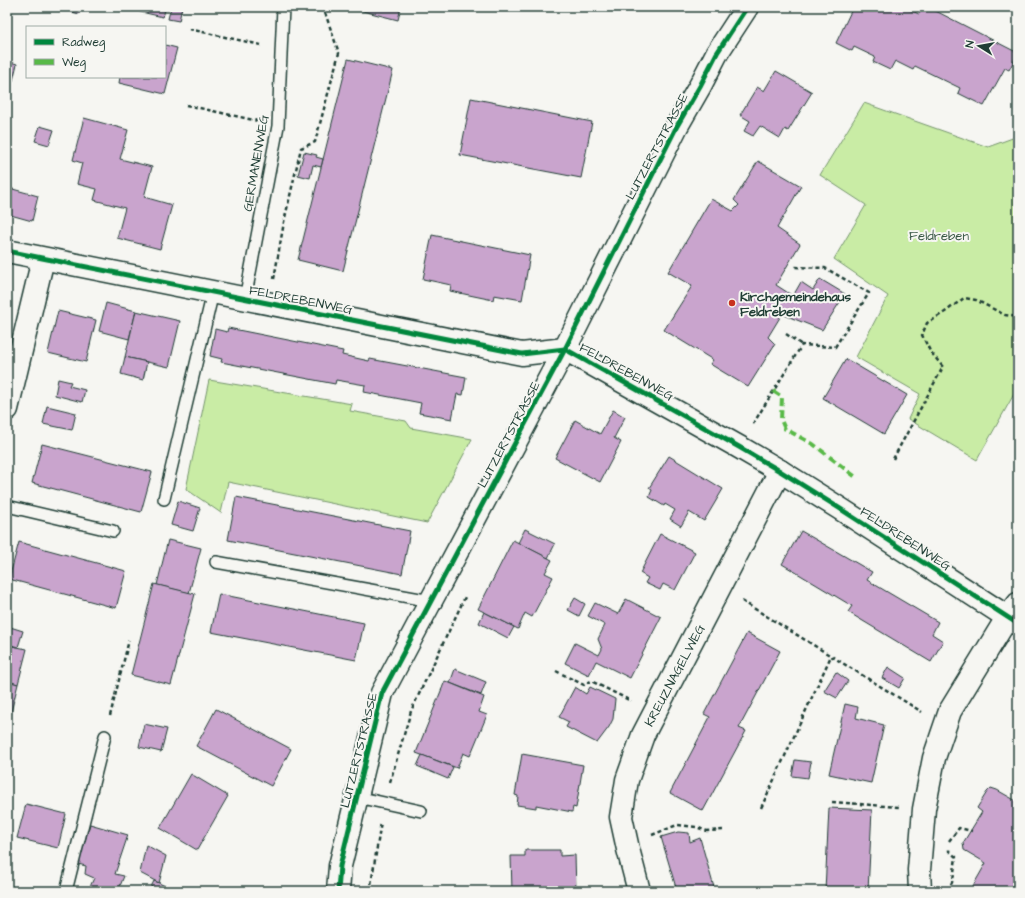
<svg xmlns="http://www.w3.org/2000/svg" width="1025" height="898" font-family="'Architects Daughter',sans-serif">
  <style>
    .green { fill: #c9eca5; stroke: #74946c }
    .building { fill: #c9a4cd; stroke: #1f3d34 }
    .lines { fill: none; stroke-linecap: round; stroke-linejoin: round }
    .service-casing { stroke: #1f3d34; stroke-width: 14 }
    .minor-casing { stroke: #1f3d34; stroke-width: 25 }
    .path { stroke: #1f3d34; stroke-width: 2.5; stroke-dasharray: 4 3; stroke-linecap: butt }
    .service { stroke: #f6f6f2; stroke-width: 11 }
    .minor { stroke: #f6f6f2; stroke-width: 22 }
    .quiet { stroke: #58b947; stroke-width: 4; stroke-dasharray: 8 4; stroke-linecap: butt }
    .cycleway-casing { stroke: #f6f6f2; stroke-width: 8 }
    .cycleway { stroke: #00873e; stroke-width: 5 }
    .poi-dot { fill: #c8321e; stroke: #f6f6f2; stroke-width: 1.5 }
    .labels { text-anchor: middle; stroke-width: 4; stroke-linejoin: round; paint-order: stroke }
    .street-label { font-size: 13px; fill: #1f3d34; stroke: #f6f6f2 }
    .park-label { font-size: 13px; fill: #385745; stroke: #f6f6f2 }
    .poi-label { font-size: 13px; font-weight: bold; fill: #1f3d34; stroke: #f6f6f2; text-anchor: start }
  </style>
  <rect width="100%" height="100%" fill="#f6f6f2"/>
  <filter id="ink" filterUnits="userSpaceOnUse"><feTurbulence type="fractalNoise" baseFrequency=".025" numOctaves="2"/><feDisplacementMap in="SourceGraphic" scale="8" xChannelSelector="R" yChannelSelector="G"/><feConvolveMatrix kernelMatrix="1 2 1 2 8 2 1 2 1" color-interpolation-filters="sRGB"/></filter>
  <g filter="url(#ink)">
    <g class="green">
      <path d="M864 103 988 147 1018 136V387L977 460 908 419 920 394 856 357 888 296 834 259 866 205 820 175Z"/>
      <path d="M209 380 352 404 350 411 406 421 411 428 472 439 427 523 228 482 221 513 186 489Z"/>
    </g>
    <g class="building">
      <path d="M63 7H81L79 14 62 9Z"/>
      <path d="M119 7H166L163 17Z"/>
      <path d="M171 7H182L179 21 168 19Z"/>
      <path d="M355 7H401L398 20 355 9Z"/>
      <path d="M853 7H903L919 14 923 7H928L1018 53 1009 70 1005 68 984 106 958 93 960 88 915 66 913 70 895 61 890 70 873 62 875 57 854 47 852 51 836 43Z"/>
      <path d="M165 45 177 48 165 94 119 83 120 77H165Z"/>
      <path d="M348 59 393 70 343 271 298 260Z"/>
      <path d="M7 61 17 64 7 105Z"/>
      <path d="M776 71 812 92 788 131 785 129 780 138 760 126 753 136 744 131 750 121 740 115 757 87 764 91Z"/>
      <path d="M471 98 592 122 581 178 460 155Z"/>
      <path d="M84 118 128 130 120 159 152 167 144 197 172 205 160 249 117 238 125 208 94 200 97 189 77 184 82 163 73 160Z"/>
      <path d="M40 126 54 130 49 145 35 141Z"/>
      <path d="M304 152 317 155 316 157 323 159 321 167 313 165 310 178 298 175Z"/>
      <path d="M758 161 801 186 777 228 800 244 776 285 793 296 801 282 813 290 820 279 845 294 822 330 782 314 768 337 775 344 748 387 710 364 713 360 664 330 692 286 668 272 711 199 733 211 739 205 734 200Z"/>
      <path d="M9 188 38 196 32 221 7 214V195Z"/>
      <path d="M432 235 530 255 522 300 494 295 493 300 450 291 451 285 423 279Z"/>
      <path d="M106 303 136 311 129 339 99 331Z"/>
      <path d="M58 311 96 320 86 362 48 353Z"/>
      <path d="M136 311 180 321 169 367 125 357Z"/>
      <path d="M228 328 343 351 342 355 369 361 370 359 466 377 463 395 457 394 452 419 419 413 421 403 364 392 365 385 336 380 335 384 221 362 222 359 210 356 215 329 227 332Z"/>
      <path d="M125 357 147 362 143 380 121 374Z"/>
      <path d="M846 359 907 395 884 434 823 398Z"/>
      <path d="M58 379 71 382 69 386 85 390 82 402 55 395Z"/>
      <path d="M47 406 76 413 72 430 43 424Z"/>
      <path d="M613 410 625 417 614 438 621 442 600 482 555 458 575 420 600 434Z"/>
      <path d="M42 444 152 472 141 512 32 483Z"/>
      <path d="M669 456 723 489 704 521 689 512 681 526 670 519 675 510 665 504 664 506 649 497 652 490 649 488Z"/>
      <path d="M236 497 410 531 402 574 228 540Z"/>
      <path d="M178 501 200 508 193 531 171 525Z"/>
      <path d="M525 529 555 544 548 558 518 543Z"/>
      <path d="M801 531 872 572 867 580 938 622 932 634 943 641 931 662 848 612 852 606 782 564Z"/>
      <path d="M660 534 695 552 675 590 663 584 660 590 645 583 648 578 640 573Z"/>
      <path d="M168 540 201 548 189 593 157 585Z"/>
      <path d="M513 540 552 560 545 573 553 577 532 617 525 613 518 629 478 609Z"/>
      <path d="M19 542 126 571 116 608 9 579Z"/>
      <path d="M154 584 195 594 171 685 131 675Z"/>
      <path d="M219 594 364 623 356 660 211 632Z"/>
      <path d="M575 598 585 604 579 616 568 610Z"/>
      <path d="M626 599 661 617 630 678 596 661 589 675 565 663 575 643 599 655 602 649 598 639 605 625 588 616 595 603 618 614Z"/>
      <path d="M484 612 514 627 508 638 479 623Z"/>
      <path d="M7 626 23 631 18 647 7 644Z"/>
      <path d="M747 633 780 651 739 728 746 731 703 811 670 793 710 717 704 714Z"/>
      <path d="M7 645 27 649 18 684 7 681Z"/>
      <path d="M888 667 905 678 899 688 882 678Z"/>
      <path d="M455 669 486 682 481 695 450 683Z"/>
      <path d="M836 672 848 681 837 698 824 691Z"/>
      <path d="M7 681 18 684 8 724H7Z"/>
      <path d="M445 681 484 697 479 712 487 715 470 756 463 753 457 768 416 753Z"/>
      <path d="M575 687 586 694 590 687 615 699 613 719 609 727 597 743 566 727 569 722 559 717Z"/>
      <path d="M845 704 858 707 856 718 884 725 871 783 829 774Z"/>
      <path d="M216 709 291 749 271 786 196 746Z"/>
      <path d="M144 724 167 729 161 752 139 747Z"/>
      <path d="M522 754 583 765 576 808 573 807 572 812 536 805V808L517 805 518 796 515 795Z"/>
      <path d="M422 755 453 767 448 779 417 766Z"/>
      <path d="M795 760 811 762 808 778 792 776Z"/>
      <path d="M191 774 228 796 197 850 160 828Z"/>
      <path d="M991 788 997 790 1018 802V891H970L986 863 964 850 963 843 982 812 977 808 987 792Z"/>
      <path d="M26 804 66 814 58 848 17 838Z"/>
      <path d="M829 808 872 810 868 891H825Z"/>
      <path d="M90 824 128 835 115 874 124 876 118 891H88L94 878 85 874 86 866 78 864Z"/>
      <path d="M678 832 689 833 690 842 700 838 715 891H677L661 837Z"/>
      <path d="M146 845 166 856 159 883 140 873Z"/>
      <path d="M525 850H560V856L575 855 576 891H512L511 856H525Z"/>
      <path d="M154 881 159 883 175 891H149Z"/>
    </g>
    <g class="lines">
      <defs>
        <g id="service">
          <path d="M245 299 278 126 283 7"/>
          <path d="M164 499 213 292"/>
          <path d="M7 506 113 531"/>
          <path d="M216 562 431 601"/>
          <path d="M357 797 421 811"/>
          <path d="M66 891 105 736"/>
        </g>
        <g id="minor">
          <path d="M7 251 522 354 565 349 739 447 780 471 839 508 1018 624"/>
          <path d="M7 409 43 259"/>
          <path d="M338 891 340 866 382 693 565 349 677 126 700 86 717 53 747 7"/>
          <path d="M639 891 628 849 621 817 627 780 643 735 780 471"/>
          <path d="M920 891 919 870 924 809 934 758 950 711 1007 618 1018 604"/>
        </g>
      </defs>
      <use href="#service" class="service-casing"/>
      <use href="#minor" class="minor-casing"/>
      <g class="path">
        <path d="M189 29 261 45"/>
        <path d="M186 105 258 121"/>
        <path d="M274 279 284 222 301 148 315 142 339 53 323 7"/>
        <path d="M786 334 802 345"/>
        <path d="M753 424 802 345 835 347 869 293 825 268 795 267"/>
        <path d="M893 459 943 367 930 351 922 335 927 323 945 312 964 298 976 300 1005 315 1018 317"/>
        <path d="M742 601 922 712"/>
        <path d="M556 671 584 685 591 681 631 701"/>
        <path d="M110 716 129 640"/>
        <path d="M390 782 411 711 465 597"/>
        <path d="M832 802 899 807"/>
        <path d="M761 808 831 656"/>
        <path d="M652 835 677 825 696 827 707 831 723 830"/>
        <path d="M949 841 959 828 972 831"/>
        <path d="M370 891 381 822"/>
        <path d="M948 891 953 880 956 857 949 851V848"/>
      </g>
      <use href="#service" class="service"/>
      <use href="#minor" class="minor"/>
      <path class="quiet" d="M773 391 782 397 781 420 785 429 813 444 857 478"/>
      <defs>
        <g id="cycleway">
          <path d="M7 251 522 354 565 349 739 447 780 471 839 508 1018 624"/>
          <path d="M338 891 340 866 382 693 565 349 677 126 700 86 717 53 747 7"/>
        </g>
      </defs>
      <use href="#cycleway" class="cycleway-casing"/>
      <use href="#cycleway" class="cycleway"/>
    </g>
  </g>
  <circle class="poi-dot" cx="732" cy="303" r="4"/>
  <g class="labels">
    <g class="street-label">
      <text transform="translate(656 146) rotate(-62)" y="5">LUTZERTSTRASSE</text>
      <text transform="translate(255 163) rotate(-80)" y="5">GERMANENWEG</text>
      <text transform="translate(301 299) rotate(11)" y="5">FELDREBENWEG</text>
      <text transform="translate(627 371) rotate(29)" y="5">FELDREBENWEG</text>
      <text transform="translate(508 434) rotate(-62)" y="5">LUTZERTSTRASSE</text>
      <text transform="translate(906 538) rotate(33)" y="5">FELDREBENWEG</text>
      <text transform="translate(674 675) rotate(-62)" y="5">KREUZNAGELWEG</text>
      <text transform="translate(358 750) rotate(-76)" y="5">LUTZERTSTRASSE</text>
    </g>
    <g class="park-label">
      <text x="939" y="240">Feldreben</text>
    </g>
    <g class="poi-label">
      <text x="740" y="301">Kirchgemeindehaus<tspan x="740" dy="15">Feldreben</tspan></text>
    </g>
  </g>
  <rect width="1025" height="898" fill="none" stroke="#f6f6f2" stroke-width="24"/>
  <rect x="12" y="12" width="1001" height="874" fill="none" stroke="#1f3d34" stroke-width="1.5" filter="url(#ink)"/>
  <rect x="26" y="26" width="140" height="52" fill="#f6f6f2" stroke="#a0aca6"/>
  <rect x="34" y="39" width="20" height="6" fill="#00873e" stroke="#a0aca6"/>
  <text x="62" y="46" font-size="12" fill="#1f3d34">Radweg</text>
  <rect x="34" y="59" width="20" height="6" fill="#58b947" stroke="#a0aca6"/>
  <text x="62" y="66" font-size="12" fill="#1f3d34">Weg</text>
  <g transform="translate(979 46) rotate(281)" stroke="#f6f6f2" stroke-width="3" paint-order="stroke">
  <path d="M0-3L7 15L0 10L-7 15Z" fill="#1f3d34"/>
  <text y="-6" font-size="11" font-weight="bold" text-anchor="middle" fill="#1f3d34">N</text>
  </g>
</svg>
